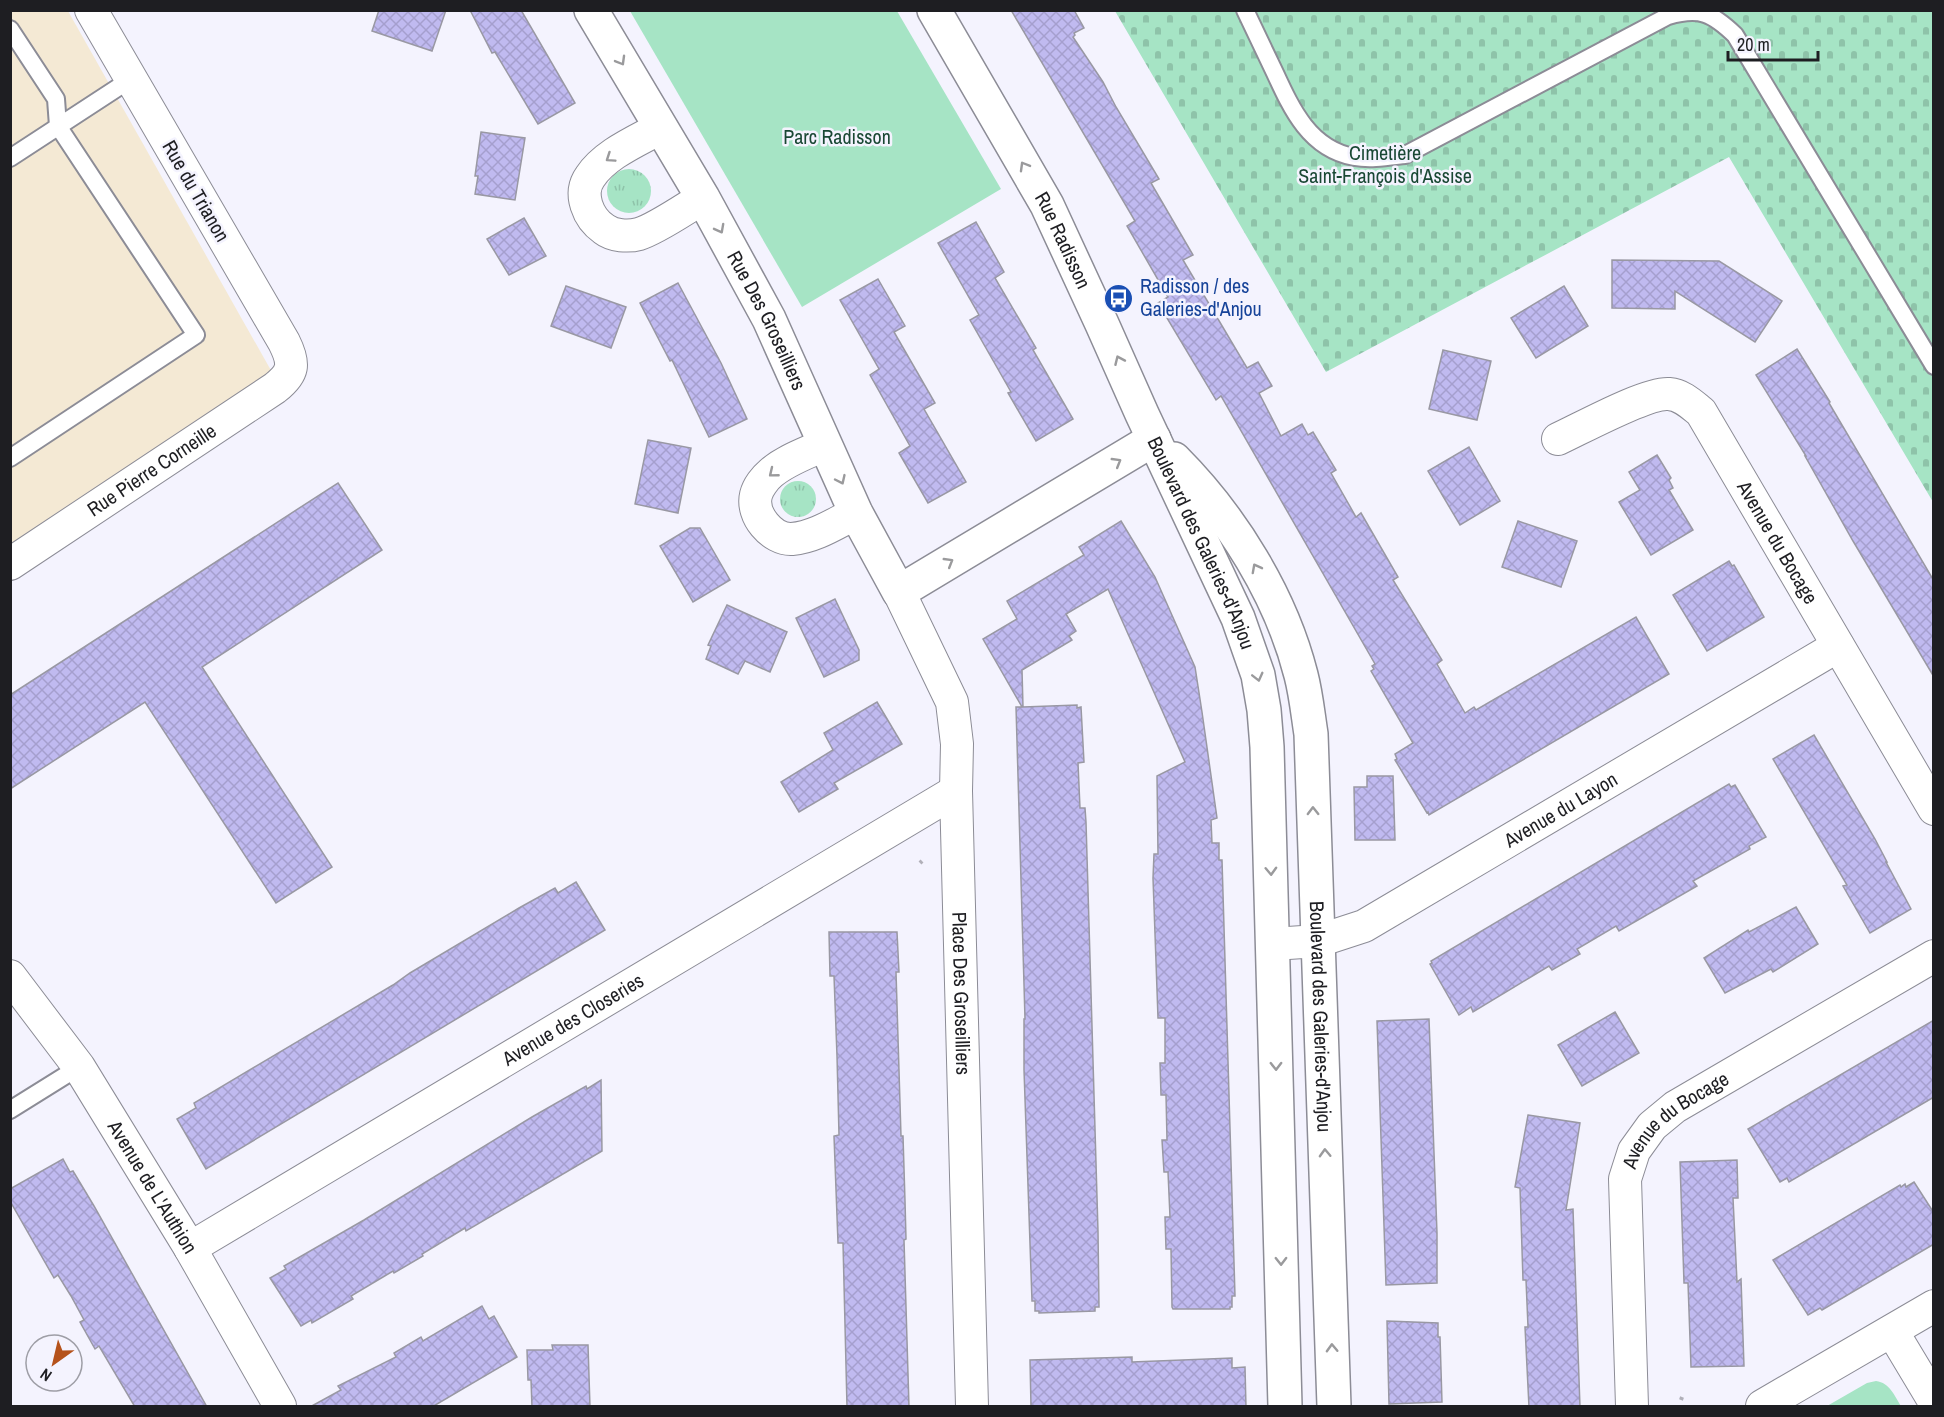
<svg xmlns="http://www.w3.org/2000/svg" width="1944" height="1417" font-family="'Archivo Narrow',sans-serif">
  <style>
    .commercial { fill: #f4e9d4 }
    .grass { fill: url(#grass-tufts) }
    .cemetery { fill: url(#cemetery-stones) }
    .park { fill: #a6e4c5 }
    .building { fill: url(#building-cross-hatch); stroke: #9998a3; stroke-width: 1.5 }
    .lines { fill: none; stroke-linecap: round; stroke-linejoin: round }
    .service-casing { stroke: #8c8c96; stroke-width: 20 }
    .minor-casing { stroke: #8c8c96; stroke-width: 34 }
    .tertiary-casing { stroke: #8c8c96; stroke-width: 36 }
    .path { stroke: #b1b0b9; stroke-width: 4; stroke-dasharray: 6 3; stroke-linecap: butt }
    .service { stroke: #fff; stroke-width: 16 }
    .minor { stroke: #fff; stroke-width: 32 }
    .tertiary { stroke: #fff; stroke-width: 33 }
    .oneway { stroke: #9a9a9c }
    .labels { text-anchor: middle; stroke-width: 5; stroke-linejoin: round; paint-order: stroke }
    .park-label { font-size: 20px; fill: #194834; stroke: #f4f3fe }
    .street-label { font-size: 20px; fill: #1e1e22; stroke: #f4f3fe }
    .transit-label { font-size: 20px; fill: #164399; stroke: #f4f3fe; text-anchor: start }
  </style>
  <defs>
    <pattern id="grass-tufts" width="24" height="20" patternUnits="userSpaceOnUse" patternTransform="scale(1.5)"><rect width="24" height="20" fill="#a6e4c5"/><path d="M3 7l-1-3M5 7V3M7 7l1-3M15 17l-1-3M17 17v-4M19 17l1-3" fill="none" stroke="#8ec3a9"/></pattern>
    <pattern id="cemetery-stones" width="16" height="16" patternUnits="userSpaceOnUse" patternTransform="scale(1.5)"><rect width="16" height="16" fill="#a6e4c5"/><path d="M2 7V4a2 2 0 0 1 4 0v3zM10 15v-3a2 2 0 0 1 4 0v3z" fill="#8ec3a9"/></pattern>
    <pattern id="building-cross-hatch" width="8" height="8" patternUnits="userSpaceOnUse" patternTransform="scale(1.5)"><rect width="8" height="8" fill="#c0baf0"/><path d="M0 0l8 8M0 8l8-8" fill="none" stroke="#a59fce"/></pattern>
  </defs>
  <rect width="100%" height="100%" fill="#f4f3fe"/>
  <path class="commercial" d="M11 11H68L273 374 11 561Z"/>
  <g class="grass">
    <circle cx="629" cy="191" r="22"/>
    <circle cx="798" cy="499" r="18"/>
  </g>
  <path class="cemetery" d="M1115 11H1933V502L1729 157 1326 372Z"/>
  <g class="park">
    <path d="M630 11H897L1001 189 802 307Z"/>
    <path d="M1876 1381C1890 1383 1894 1395 1901 1406H1827L1867 1383Z"/>
  </g>
  <g class="building">
    <path d="M379 10H446L432 51 372 31Z"/>
    <path d="M470 10H521L575 103 538 124 495 52 492 53Z"/>
    <path d="M1011 10H1074L1084 28 1074 33 1075 35 1073 37 1103 82 1116 107 1159 179 1151 183 1193 255 1183 260 1247 368 1258 362 1272 386 1259 393 1281 436 1302 424 1308 435 1313 432 1336 470 1331 473 1356 517 1361 513 1398 577 1393 580 1442 660 1437 664 1465 713 1474 707 1476 710 1636 617 1669 674 1429 815 1428 812 1427 813 1395 760 1397 759 1395 754 1413 743 1371 671 1374 669 1372 666 1375 664 1221 396 1216 400 1158 303 1168 297 1127 226 1135 221Z"/>
    <path d="M481 132 525 138 515 200 475 194 478 176H475Z"/>
    <path d="M524 218 546 256 509 275 487 239Z"/>
    <path d="M976 222 1004 272 995 278 1036 348 1033 350 1073 419 1036 441 1008 393 1011 392 970 320 979 315 938 243Z"/>
    <path d="M1612 260 1719 261 1782 301 1755 342 1675 291V309L1612 308Z"/>
    <path d="M878 279 905 326 894 332 935 403 924 409 966 482 928 503 899 453 910 446 870 375 879 369 840 300Z"/>
    <path d="M678 283 721 363 747 419 709 437 672 360 670 361 640 303Z"/>
    <path d="M566 286 626 307 611 348 551 326Z"/>
    <path d="M1564 286 1588 326 1536 358 1511 318Z"/>
    <path d="M1797 349 1830 402 1829 403 1934 581V677L1853 541 1805 456H1806L1756 375Z"/>
    <path d="M1443 350 1491 361 1477 420 1429 409Z"/>
    <path d="M648 440 691 448 678 513 635 504Z"/>
    <path d="M1469 447 1500 501 1460 525 1428 471Z"/>
    <path d="M1657 455 1671 478 1669 480 1673 488 1669 490 1693 530 1651 555 1619 502 1640 490 1629 472Z"/>
    <path d="M338 483 382 550 202 667 332 867 276 903 145 702 10 789V695Z"/>
    <path d="M1121 521 1155 577 1195 667 1202 712 1217 818 1211 820 1212 843H1219V860H1222L1235 1296H1232V1307H1230V1309H1173L1172 1307 1171 1249H1166L1165 1217H1170L1168 1172H1164L1162 1140H1167L1166 1095H1161L1160 1063H1165V1018H1158L1153 878 1154 854H1158L1157 776 1185 762 1108 589 1066 614 1076 631 1069 636 1072 640 1022 670 1023 707 1077 705V708L1081 707 1084 762 1078 763 1080 808H1085L1086 822 1098 1231 1099 1307H1095V1311L1039 1313V1311H1035V1301H1032L1024 1070V1019H1025L1016 707H1022L983 639 1017 619 1007 601 1084 555 1079 547Z"/>
    <path d="M1518 521 1577 541 1561 587 1502 567Z"/>
    <path d="M690 528H700L730 580 693 602 660 546Z"/>
    <path d="M1729 561 1732 566 1734 565 1764 617 1707 651 1673 595Z"/>
    <path d="M835 599 859 650V660L824 677 796 618Z"/>
    <path d="M727 605 787 632 770 672 745 661 738 674 706 659 711 646 708 645Z"/>
    <path d="M877 702 902 744 834 783 838 789 799 812 781 782 833 750 824 733Z"/>
    <path d="M1814 735 1875 839 1887 862H1886L1911 909 1870 933 1843 886 1847 885 1773 759Z"/>
    <path d="M1367 776H1393L1395 840H1355L1354 787H1367Z"/>
    <path d="M1729 784 1731 787 1735 785 1766 837 1749 846 1750 849 1693 881 1697 886 1619 931 1616 926 1577 949 1580 954 1552 970 1549 966 1473 1012 1471 1007 1459 1015 1430 964 1432 963 1431 961Z"/>
    <path d="M576 882 605 930 206 1169 177 1119 196 1108 194 1103 393 985 410 973 519 908 555 888 558 893Z"/>
    <path d="M1796 907 1818 944 1773 972 1771 969 1725 993 1704 958 1748 930 1749 932Z"/>
    <path d="M829 932H897L899 972H896L901 1136H903L905 1201 906 1239 904 1240 909 1407H847L843 1243H838L834 1136 839 1135 837 1056 834 976H830Z"/>
    <path d="M1615 1012 1639 1053 1582 1086 1558 1045Z"/>
    <path d="M1429 1019 1437 1233V1283L1386 1285 1377 1021Z"/>
    <path d="M1934 1020V1097L1789 1182 1787 1178 1780 1182 1748 1129Z"/>
    <path d="M601 1080 602 1151 466 1231 465 1228 422 1254 423 1256 394 1273 393 1271 351 1296 353 1299 312 1323 311 1320 301 1326 270 1278 286 1269 284 1266 364 1220 532 1117 586 1086 587 1089Z"/>
    <path d="M1528 1115 1580 1123 1566 1210 1573 1209 1580 1407H1529L1525 1327H1528L1526 1280H1523L1520 1188 1515 1187Z"/>
    <path d="M63 1159 70 1172 73 1171 94 1206 207 1407H135L99 1346 95 1349 80 1322 84 1320 71 1296 58 1275 54 1278 10 1201V1189Z"/>
    <path d="M1737 1160 1738 1198H1733L1737 1282 1741 1279 1744 1366 1691 1367 1688 1283H1684L1680 1162Z"/>
    <path d="M1914 1182 1934 1213V1244L1822 1310 1820 1308 1808 1315 1773 1260 1900 1185 1901 1187 1905 1184 1906 1187Z"/>
    <path d="M482 1306 489 1319 494 1316 517 1357 432 1407H310L341 1390 338 1386 396 1357 394 1353 421 1337 423 1341Z"/>
    <path d="M1387 1321 1438 1323V1337H1440L1442 1402 1389 1404Z"/>
    <path d="M552 1345H588L590 1407H532L531 1380H528L527 1350H553Z"/>
    <path d="M1132 1357V1362L1232 1358V1368L1245 1367 1246 1407H1031L1030 1360Z"/>
  </g>
  <g class="lines">
    <defs>
      <g id="service">
        <path d="M1245 10C1255 31 1265 52 1275 73 1292 110 1310 149 1354 157 1371 160 1388 157 1405 155L1668 16C1700 7 1712 13 1735 35L1934 366"/>
        <path d="M10 29 56 99 58 126 196 335 10 458"/>
        <path d="M10 158 131 79"/>
        <path d="M10 1110 79 1067"/>
      </g>
      <g id="minor">
        <path d="M660 128C637 141 605 154 590 177 578 194 588 218 604 229 613 236 628 237 639 234 656 229 686 208 703 198"/>
        <path id="s1" d="M1558 439C1582 428 1647 392 1669 394 1682 395 1691 404 1701 412L1934 809"/>
        <path d="M824 445C807 453 786 460 771 473 765 478 758 487 756 495 751 515 772 540 792 539 815 537 836 523 856 513"/>
        <path id="s2" d="M10 564 275 388C294 373 295 364 284 342L91 10"/>
        <path id="s3" d="M899 592 952 702 957 744 956 791 972 1406"/>
        <path id="s4" d="M1273 944 1318 941 1364 926 1838 646"/>
        <path id="s5" d="M10 976 79 1067 190 1248 280 1406"/>
        <path id="s6" d="M190 1248 956 791"/>
        <path d="M1892 1331 1934 1401"/>
        <path id="s7" d="M1632 1406 1625 1179 1634 1151 1652 1126 1675 1107 1934 956"/>
        <path d="M1762 1406 1934 1306"/>
      </g>
      <g id="tertiary">
        <path id="s8" d="M591 10 703 198 769 319 856 513 899 592 1154 439"/>
        <path id="s9" d="M934 10 1047 205 1102 324 1142 414 1238 618 1258 675 1264 710 1267 747 1285 1406"/>
        <path id="s10" d="M1174 459C1232 517 1281 596 1301 675 1306 694 1308 715 1311 734L1334 1406"/>
      </g>
    </defs>
    <use href="#service" class="service-casing"/>
    <use href="#minor" class="minor-casing"/>
    <use href="#tertiary" class="tertiary-casing"/>
    <g class="path">
      <path d="M920 863 922 861"/>
      <path d="M1681 1400 1682 1397"/>
    </g>
    <use href="#service" class="service"/>
    <use href="#minor" class="minor"/>
    <use href="#tertiary" class="tertiary"/>
  </g>
  <defs><path id="oneway-chevron" d="M-2-3.5L2.5 0L-2 3.5" fill="none" stroke-width="1.6" stroke-linecap="round" stroke-linejoin="round" transform="scale(1.5)"/></defs>
  <g class="oneway">
    <use href="#oneway-chevron" transform="translate(621 61) rotate(60)"/>
    <use href="#oneway-chevron" transform="translate(610 158) rotate(146)"/>
    <use href="#oneway-chevron" transform="translate(1024 166) rotate(-120)"/>
    <use href="#oneway-chevron" transform="translate(720 229) rotate(62)"/>
    <use href="#oneway-chevron" transform="translate(1119 360) rotate(-114)"/>
    <use href="#oneway-chevron" transform="translate(1117 462) rotate(-31)"/>
    <use href="#oneway-chevron" transform="translate(773 473) rotate(141)"/>
    <use href="#oneway-chevron" transform="translate(841 480) rotate(65)"/>
    <use href="#oneway-chevron" transform="translate(949 562) rotate(-31)"/>
    <use href="#oneway-chevron" transform="translate(1256 568) rotate(-118)"/>
    <use href="#oneway-chevron" transform="translate(1258 677) rotate(76)"/>
    <use href="#oneway-chevron" transform="translate(1313 811) rotate(-91)"/>
    <use href="#oneway-chevron" transform="translate(1271 871) rotate(88)"/>
    <use href="#oneway-chevron" transform="translate(1276 1066) rotate(89)"/>
    <use href="#oneway-chevron" transform="translate(1325 1153) rotate(-92)"/>
    <use href="#oneway-chevron" transform="translate(1281 1261) rotate(89)"/>
    <use href="#oneway-chevron" transform="translate(1332 1348) rotate(-92)"/>
  </g>
  <defs>
    <symbol id="bus-disc" viewBox="-11 -11 22 22"><circle r="9.5" fill="#1a4fb4" stroke="#f4f3fe"/><path d="M-5-6H5V4H4V6H2V4H-2V6H-4V4H-5ZM-3.5-4V0h7V-4ZM-3.5 1.2v1.5H-2V1.2ZM2 1.2v1.5H3.5V1.2Z" fill="#fff"/></symbol>
  </defs>
  <g fill-rule="evenodd">
    <use href="#bus-disc" x="1102" y="282" width="33" height="33"/>
  </g>
  <g class="labels">
    <g class="park-label">
      <text x="837" y="144">Parc Radisson</text>
      <text x="1385" y="160">Cimetière<tspan x="1385" dy="23">Saint-François d'Assise</tspan></text>
    </g>
    <g class="street-label">
      <text transform="translate(196 191) rotate(60)" y="7">Rue du Trianon</text>
      <text dy="7" stroke="none"><textPath href="#s9" startOffset="264">Rue Radisson</textPath></text>
      <text dy="7" stroke="none"><textPath href="#s8" startOffset="357">Rue Des Groseilliers</textPath></text>
      <text dy="7" stroke="none"><textPath href="#s2" startOffset="170">Rue Pierre Corneille</textPath></text>
      <text dy="7" stroke="none"><textPath href="#s1" startOffset="309">Avenue du Bocage</textPath></text>
      <text dy="7" stroke="none"><textPath href="#s9" startOffset="597">Boulevard des Galeries-d'Anjou</textPath></text>
      <text dy="7" stroke="none"><textPath href="#s4" startOffset="322">Avenue du Layon</textPath></text>
      <text dy="7" stroke="none"><textPath href="#s3" startOffset="414">Place Des Groseilliers</textPath></text>
      <text dy="7" stroke="none"><textPath href="#s10" startOffset="596">Boulevard des Galeries-d'Anjou</textPath></text>
      <text dy="7" stroke="none"><textPath href="#s6" startOffset="446">Avenue des Closeries</textPath></text>
      <text dy="7" stroke="none"><textPath href="#s7" startOffset="308">Avenue du Bocage</textPath></text>
      <text dy="7" stroke="none"><textPath href="#s5" startOffset="255">Avenue de L'Authion</textPath></text>
    </g>
    <g class="transit-label">
      <text x="1140" y="293">Radisson / des<tspan x="1140" dy="23">Galeries-d'Anjou</tspan></text>
    </g>
  </g>
  <rect width="1944" height="1417" fill="none" stroke="#1e1e22" stroke-width="24"/>
  <g transform="translate(54 1363) rotate(214)"><circle r="28" fill="#f4f3fe" stroke="#9e9ea6" stroke-width="1.5"/>
  <path d="M0-4.5L10 22L0 15L-10 22Z" fill="#b5521b"/>
  <text y="-9" font-size="16" font-weight="bold" text-anchor="middle" fill="#1e1e22">N</text>
  </g>
  <path d="M1728 51v9h90v-9" fill="none" stroke="#1e1e22" stroke-width="3"/>
  <text x="1737" y="51" font-size="18" fill="#1e1e22" stroke="#f4f3fe" stroke-width="4.5" paint-order="stroke">20 m</text>
</svg>
